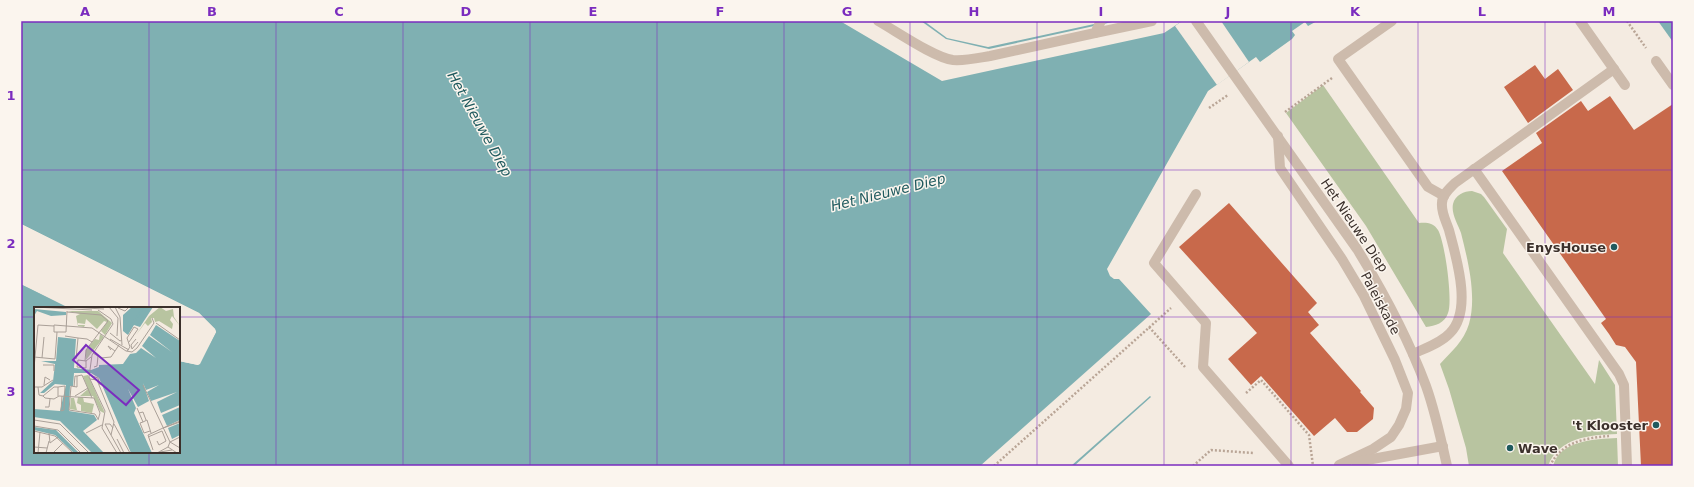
<svg xmlns="http://www.w3.org/2000/svg" width="1694" height="487" font-family="'DejaVu Sans',sans-serif">
  <style>
    .green { fill: #b8c4a0 }
    .water { fill: #7fb0b2 }
    .pier { fill: #f4ebe1 }
    .building { fill: #c8694b }
    .lines { fill: none; stroke-linecap: round; stroke-linejoin: round }
    .path { stroke: #b9a596; stroke-width: 2.5; stroke-dasharray: 2 2; stroke-linecap: butt }
    .minor { stroke: #cdbbac; stroke-width: 10 }
    .grid { fill: none; stroke: #7b2cbf; stroke-width: 1; stroke-opacity: 0.55 }
    .poi-dot { fill: #1f5a5e; stroke: #fbf5ee; stroke-width: 1.5 }
    .labels { text-anchor: middle; stroke-width: 3; stroke-linejoin: round; paint-order: stroke }
    .street-label { font-size: 13px; fill: #3b302b; stroke: #fbf5ee }
    .poi-label { font-size: 13px; font-weight: bold; fill: #3b302b; stroke: #fbf5ee; text-anchor: end }
    .water-label { font-size: 14px; font-style: italic; fill: #1f5a5e; stroke: #fbf5ee }
    .inset-river { fill: none; stroke: #7fb0b2; stroke-width: 2 }
    .inset-road { fill: none; stroke: #aaa098; stroke-width: 1 }
    .view { fill: #7b2cbf; fill-opacity: 0.15; stroke: #7b2cbf; stroke-width: 2 }
    .inset-edge { fill: none; stroke: #3b302b; stroke-width: 2 }
    .neatline { fill: none; stroke: #7b2cbf; stroke-width: 1.5 }
    .grid-label { font-size: 13px; text-anchor: middle; font-weight: bold; fill: #7b2cbf }
  </style>
  <rect width="100%" height="100%" fill="#f4ebe1"/>
  <g class="green">
    <path d="M1323 85 1419 223C1426 222 1434 223 1438 230 1445 242 1453 301 1448 313 1445 323 1435 326 1426 327L1366 226 1286 113Z"/>
    <path d="M1472 191 1481 194 1484 197 1507 229 1503 253 1595 384 1599 360 1615 385 1617 434C1590 435 1559 437 1548 466H1469L1466 448 1449 389 1440 364C1451 352 1464 341 1469 324 1477 296 1468 261 1461 233 1458 224 1451 214 1453 204 1455 195 1464 191 1472 191Z"/>
    <path d="M1617 438 1618 466H1553C1560 440 1595 439 1617 438Z"/>
  </g>
  <g class="water">
    <path d="M21 21H840L942 81 1164 33 1182 21H1317L1308 26 1305 22 1292 31 1295 35 1292 39 1260 62 1256 57 1208 91 1107 269 1110 276 1114 279H1119L1151 314 980 466H21V284L69 308H35V452H179V361L198 365 216 332 215 329 199 313 21 224Z"/>
    <path d="M921 21H924L947 38 988 47 1108 21H1117L989 49 946 39Z"/>
    <path d="M1658 21H1673V42Z"/>
    <path d="M1150 396 1151 397 1074 466H1071Z"/>
  </g>
  <g class="pier">
    <path d="M1182 21H1221L1249 62 1217 85 1175 26Z"/>
    <path d="M21 224 199 313 215 329 216 332 200 364 198 365 179 361V359L199 362 214 332 198 315 21 227Z"/>
    <path d="M21 282 70 306 71 308 21 284Z"/>
  </g>
  <g class="building">
    <path d="M1535 65 1545 79 1558 69 1573 90 1528 123 1504 87Z"/>
    <path d="M1610 96 1634 130 1673 104V466H1641L1636 362 1625 347 1616 345 1609 334 1601 323 1606 319 1502 171 1542 143 1536 133 1581 101 1588 111Z"/>
    <path d="M1229 203 1317 303 1308 312 1319 325 1310 333 1361 391 1360 392 1374 408 1373 419 1357 432H1347L1335 418 1314 436 1261 376 1251 385 1228 359 1257 333 1179 247Z"/>
  </g>
  <g class="lines">
    <g class="path">
      <path d="M1627 21 1646 48"/>
      <path d="M1209 108 1228 95"/>
      <path d="M1285 112 1332 78"/>
      <path d="M1149 327 1185 367"/>
      <path d="M1246 393 1261 380 1309 435 1313 466"/>
      <path d="M994 466 1171 308"/>
      <path d="M1193 466 1211 450 1253 453"/>
      <path d="M1550 466C1561 442 1585 438 1609 436"/>
    </g>
    <g class="minor">
      <path d="M878 21C896 31 935 58 953 60 965 61 978 58 990 56L1095 33 1101 21"/>
      <path d="M1196 21 1357 249C1384 293 1408 338 1426 386 1435 411 1441 439 1447 466"/>
      <path d="M1392 21 1338 59 1428 187 1444 196"/>
      <path d="M1580 21 1625 85"/>
      <path d="M1095 33 1152 21"/>
      <path d="M1656 61 1673 85"/>
      <path d="M1278 136 1280 168 1342 259 1364 296 1395 360 1408 393 1406 409 1399 425 1391 437 1373 449 1339 465"/>
      <path d="M1474 169 1619 374 1624 385 1627 466"/>
      <path d="M1196 194 1154 263 1206 323 1203 367 1289 466"/>
      <path d="M1413 354C1425 348 1441 343 1450 333 1473 310 1456 257 1449 230 1446 221 1441 212 1442 203 1442 195 1449 189 1455 183L1614 69"/>
      <path d="M1356 462 1443 446"/>
    </g>
  </g>
  <path class="grid" d="M149 21V308M276 21V466M403 21V466M530 21V466M657 21V466M784 21V466M910 21V466M1037 21V466M1164 21V466M1291 21V466M1418 21V466M1545 21V466M21 170H1673M21 317H35M179 317H1673M149 452V466"/>
  <g class="poi-dot">
    <circle cx="1614" cy="247" r="4"/>
    <circle cx="1656" cy="425" r="4"/>
    <circle cx="1510" cy="448" r="4"/>
  </g>
  <g class="labels">
    <g class="street-label">
      <text transform="translate(1355 225) rotate(56)" y="5">Het Nieuwe Diep</text>
      <text transform="translate(1381 303) rotate(62)" y="5">Paleiskade</text>
    </g>
    <g class="poi-label">
      <text x="1606" y="252">EnysHouse</text>
      <text x="1648" y="430">'t Klooster</text>
      <text x="1518" y="453" text-anchor="start">Wave</text>
    </g>
    <g class="water-label">
      <text transform="translate(480 124) rotate(61)" y="5">Het Nieuwe Diep</text>
      <text transform="translate(888 192) rotate(-14)" y="5">Het Nieuwe Diep</text>
    </g>
  </g>
  <g transform="translate(34 307)">
    <rect width="146" height="146" fill="#f4ebe1"/>
    <path d="M126 0 132 4 139 2 140 10 146 19 138 9 136 13 139 17 138 22 125 14 121 15 120 11H117L118 15 114 19 111 16 102 28 115 9ZM34 4H64L78 16 71 28 67 24 73 15 70 14 63 22 52 12 51 17 44 16V18H51L50 20 44 19 42 9 46 7ZM66 27 70 30 52 53V43L61 32 65 33ZM54 68 70 104V106L66 104 59 89H46L54 82 49 69ZM44 90H49L50 95 60 97 58 106 36 102 37 91H40L43 103 47 104V98L43 96Z" fill="#b8c4a0"/>
    <path d="M98 0H119L106 20 100 18 94 28 89 24V8ZM0 2 32 5V8L17 9 3 4 0 9ZM122 18 146 34V98L127 106 123 95 143 85 117 94 113 85 125 78 112 83 109 76 115 94 104 100 94 82 102 101 100 106 118 146H97L65 71 57 66H40L39 79H36L35 104 60 108 63 113 49 124 70 146H58L26 114 0 110V102L26 104 32 78 21 77 10 86H6L19 74 21 57 7 54H22L24 30 42 32 40 61 57 63 65 60V58L89 57 96 47 102 46 107 41 122 51 108 39 115 29 138 45 116 28ZM146 100V113L133 119 128 108ZM146 116V128L138 132 134 121ZM0 120 22 123 45 146H40L21 128 0 123Z" fill="#7fb0b2"/>
    <path class="inset-river" d="M92 26 110 0"/>
    <path class="inset-road" d="M0 0 58 3M33 0 70 2M75 0 84 11 83 29M81 0 86 10 88 38M84 1 91 4 95 0M64 3 77 12 79 17 58 48 55 70 71 104 68 121 83 146M33 5 67 8 74 14 52 43 51 54M122 16 146 33M23 25H20V18L58 21 92 44 98 45 103 41 120 16 118 11M76 26 86 34 88 33M31 29 44 31 42 52M44 31 53 32 58 35M76 32 95 43M102 32 97 38 98 42 104 35M77 43 74 39 81 44M93 44 96 40 93 31 100 20 104 22 95 35M59 46 67 51 77 50 85 38M0 50 21 52 23 25H32L33 4M8 51 10 30M44 53 43 60 52 61V54M44 53 52 54 57 50M9 58H20V64M60 60 63 59 64 49M0 61 4 18 20 19M43 69 48 68 58 91M58 69 64 71 66 78M56 72 63 73 80 115 77 128 87 146M10 78 11 70 16 73M109 78 136 135 146 141M0 80H4L5 88 9 89M4 80H8L19 73M24 80 31 79 30 103 27 104M40 80 41 69H43V80L37 79 35 103 61 107 64 112M24 89V80H20L9 89 11 91 20 92 25 89 60 91 66 106 64 113M41 89 54 81M11 100H15L16 92M103 101 109 115 113 113 117 126M27 104 28 89M105 106 109 105 112 113M0 113 26 117 55 146M146 114 129 121 146 115M109 115 106 116 110 126 116 124M80 117 96 146M0 119 24 123 47 146M0 124 21 129 39 146M15 126 16 136 24 130M52 126 68 118M77 128 71 117H76L79 121M114 130 128 124 132 134 125 138 123 134M83 132 90 146M0 140 13 141M134 140 136 135 146 130M119 143 114 128 129 121M126 145 138 143M4 146 6 125M12 146 15 134M19 146 29 136M123 146 134 140 143 146"/>
    <path class="view" d="M52 38 105 83 92 98 39 53Z"/>
    <rect width="146" height="146" class="inset-edge"/>
  </g>
  <rect width="1694" height="487" fill="none" stroke="#fbf5ee" stroke-width="44"/>
  <rect x="22" y="22" width="1650" height="443" class="neatline"/>
  <g class="grid-label">
    <text x="85" y="16">A</text>
    <text x="212" y="16">B</text>
    <text x="339" y="16">C</text>
    <text x="466" y="16">D</text>
    <text x="593" y="16">E</text>
    <text x="720" y="16">F</text>
    <text x="847" y="16">G</text>
    <text x="974" y="16">H</text>
    <text x="1101" y="16">I</text>
    <text x="1228" y="16">J</text>
    <text x="1355" y="16">K</text>
    <text x="1482" y="16">L</text>
    <text x="1609" y="16">M</text>
    <text x="11" y="100">1</text>
    <text x="11" y="248">2</text>
    <text x="11" y="396">3</text>
  </g>
</svg>
